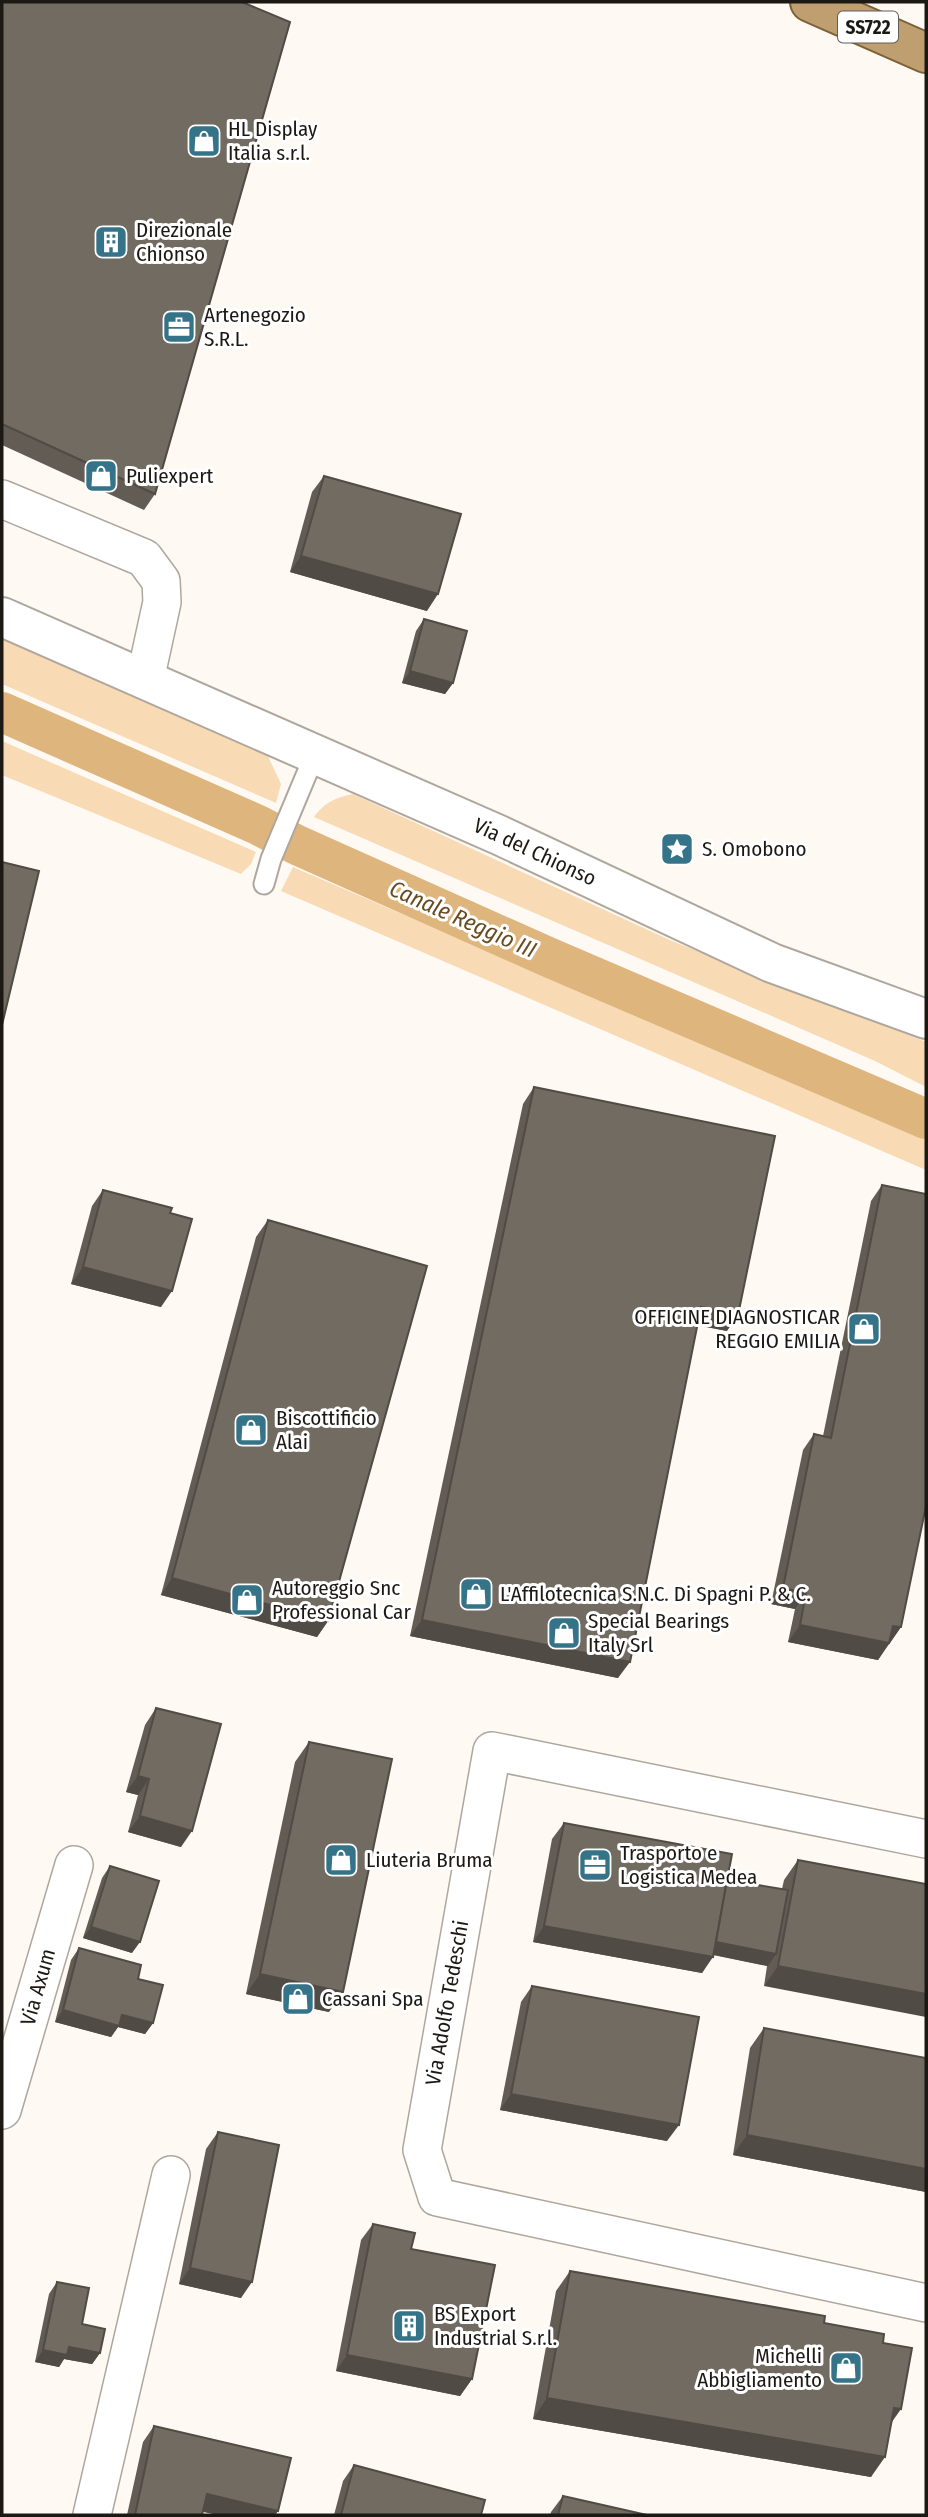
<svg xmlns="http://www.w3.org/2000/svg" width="928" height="2517" font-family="'Fira Sans Condensed',sans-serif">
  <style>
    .green { fill: #f8dbb5 }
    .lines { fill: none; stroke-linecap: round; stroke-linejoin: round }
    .canal { stroke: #deb57d; stroke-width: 40 }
    .service-casing { stroke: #afa79d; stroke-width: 23 }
    .minor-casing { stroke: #afa79d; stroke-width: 40 }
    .secondary-casing { stroke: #afa79d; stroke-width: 42 }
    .trunk-casing { stroke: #7c6038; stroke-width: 42 }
    .service { stroke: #fff; stroke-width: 19 }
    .minor { stroke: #fff; stroke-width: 37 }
    .secondary { stroke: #fff; stroke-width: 38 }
    .trunk { stroke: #bf9e6f; stroke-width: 38 }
    .wall { fill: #625c54 }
    .shaded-wall { fill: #504b45 }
    .building { fill: #726b62; stroke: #504b45; stroke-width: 2 }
    .labels { text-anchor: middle; stroke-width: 6; stroke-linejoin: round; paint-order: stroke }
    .shield { fill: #fff; stroke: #605e5b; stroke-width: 2 }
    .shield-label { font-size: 19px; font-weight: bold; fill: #1c1915 }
    .poi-label { font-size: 21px; fill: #1c1915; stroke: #fff; text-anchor: start }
    .street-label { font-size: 21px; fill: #1c1915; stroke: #fff }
    .water-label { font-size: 23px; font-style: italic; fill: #684b20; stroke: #fff }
  </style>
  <rect width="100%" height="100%" fill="#fef9f3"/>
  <g class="green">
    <path d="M2 634 266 752 281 784 276 803 2 684Z"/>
    <path d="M2 741 256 852 251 864 241 874 2 775Z"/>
    <path d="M353 794 672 941 926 1042V1087L875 1061 314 817C325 802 335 798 353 794Z"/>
    <path d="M293 867 926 1140V1170L281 891Z"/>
  </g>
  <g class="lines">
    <path class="canal" d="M2 712 258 825 297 845 548 957 926 1119"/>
    <defs>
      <path id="service" d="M264 884 271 859 315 754"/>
      <g id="minor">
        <path d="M2 499 144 558 161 581 162 602 145 680"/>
        <path d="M926 1839 492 1751 422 2150 437 2197 926 2303"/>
        <path d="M2 2110 74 1865"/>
        <path d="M92 2515 171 2175"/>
      </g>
      <path id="secondary" d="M2 617 499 835 772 963 926 1019"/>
      <path id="trunk" d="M810 2 926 53"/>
    </defs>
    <use href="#service" class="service-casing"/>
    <use href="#minor" class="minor-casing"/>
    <use href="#secondary" class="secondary-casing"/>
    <use href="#trunk" class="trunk-casing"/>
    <use href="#service" class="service"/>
    <use href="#minor" class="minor"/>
    <use href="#secondary" class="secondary"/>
    <use href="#trunk" class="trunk"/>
  </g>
  <g class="wall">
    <path d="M2 2 155 494 144 510 2 445Z"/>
    <path d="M324 476 427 611 290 572 312 492Z"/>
    <path d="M424 619 453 683 445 694 402 683 416 631Z"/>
    <path d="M534 1087 727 1331 698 1325 618 1678 410 1636 523 1104Z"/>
    <path d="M882 1185 926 1194V1511H925L901 1627 878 1660 788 1642 795 1609 771 1604 803 1450 814 1434 823 1436 871 1201Z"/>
    <path d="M103 1190 170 1213 161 1307 71 1284 92 1206Z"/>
    <path d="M268 1220 328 1621 317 1637 161 1595 256 1237Z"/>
    <path d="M156 1708 181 1847 128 1832 138 1795 126 1792 145 1725Z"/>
    <path d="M309 1742 329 2012 246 1994 295 1762Z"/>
    <path d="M564 1823 727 1880 782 1889 784 1880 798 1860 926 1884 764 1986 767 1966 713 1955 702 1973 533 1942 552 1839Z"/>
    <path d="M110 1866 132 1953 83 1938 102 1878Z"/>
    <path d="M79 1948 153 2023 145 2034 118 2027 111 2037 55 2022 71 1960Z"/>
    <path d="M532 1986 667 2141 500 2110 521 2002Z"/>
    <path d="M764 2028 926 2058V2192L733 2155 750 2048Z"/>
    <path d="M218 2132 241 2298 179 2284 206 2149Z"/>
    <path d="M373 2224 411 2249 472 2379 460 2396 336 2371 361 2240Z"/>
    <path d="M570 2271 824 2323 883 2343 891 2423 871 2477 533 2419 556 2291Z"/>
    <path d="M57 2282 100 2353 92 2364 64 2359 59 2367 35 2362 49 2294Z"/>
    <path d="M154 2426 278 2511 275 2515H219L203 2512 202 2515H127L143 2442Z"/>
    <path d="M354 2465 481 2515H334L343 2481Z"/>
    <path d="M563 2496 647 2515H550L551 2512Z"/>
  </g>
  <g class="shaded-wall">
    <path d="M301 556 438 594 427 611 290 572Z"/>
    <path d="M410 671 453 683 445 694 402 683Z"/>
    <path d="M83 1267 172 1291 161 1307 71 1284Z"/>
    <path d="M701 1307 738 1315 727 1331 690 1324Z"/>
    <path d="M172 1578 328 1621 317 1637 161 1595Z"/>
    <path d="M783 1588 806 1593 795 1609 771 1604Z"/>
    <path d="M422 1620 630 1662 618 1678 410 1636Z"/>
    <path d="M800 1625 893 1626 901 1627 890 1643H885H889L878 1660 788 1642Z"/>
    <path d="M138 1776 149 1779 138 1795 126 1792Z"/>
    <path d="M140 1816 192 1831 181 1847 128 1832Z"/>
    <path d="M544 1926 713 1957 702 1973 533 1942Z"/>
    <path d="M91 1927 140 1942 132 1953 83 1938Z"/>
    <path d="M713 1942 776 1954 768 1966 705 1953Z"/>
    <path d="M778 1966 926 1994V2017L764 1986Z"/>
    <path d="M260 1974 343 1992 329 2012 246 1994Z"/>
    <path d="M63 2010 122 2015 153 2023 145 2034 118 2027 111 2037 55 2022Z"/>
    <path d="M511 2094 679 2125 667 2141 500 2110Z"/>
    <path d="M747 2135 926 2169V2192L733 2155Z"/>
    <path d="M190 2268 252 2282 241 2298 179 2284Z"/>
    <path d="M69 2347 100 2353 92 2364 64 2359 59 2367 35 2362 43 2350Z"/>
    <path d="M347 2355 472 2379 460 2396 336 2371Z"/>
    <path d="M547 2398 885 2457 871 2477 533 2419Z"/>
    <path d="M894 2408 901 2409 887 2429Z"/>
    <path d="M207 2494 278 2511 275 2515H219L196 2510Z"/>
  </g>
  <g class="building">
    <path d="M2 2H242L290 22 155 494 2 424Z"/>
    <path d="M324 476 461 514 438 594 301 556Z"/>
    <path d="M424 619 467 631 453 683 410 671Z"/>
    <path d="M2 862 39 871 2 1025Z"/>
    <path d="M534 1087 775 1136 738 1315 701 1307 630 1662 422 1620Z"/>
    <path d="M882 1185 926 1194V1506L901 1627 893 1626 889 1643 800 1625 806 1593 783 1588 814 1434 831 1438Z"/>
    <path d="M103 1190 172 1208 170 1213 192 1219 172 1291 83 1267Z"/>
    <path d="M268 1220 427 1266 328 1621 172 1578Z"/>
    <path d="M156 1708 221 1724 192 1831 140 1816 149 1779 138 1776Z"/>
    <path d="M309 1742 392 1759 343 1992 260 1974Z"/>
    <path d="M564 1823 732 1854 713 1957 544 1926Z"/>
    <path d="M798 1860 926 1884V1994L778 1966Z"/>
    <path d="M110 1866 159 1881 140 1942 91 1927Z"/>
    <path d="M727 1880 788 1890 776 1954 716 1942Z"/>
    <path d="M79 1948 141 1965 138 1979 163 1985 153 2023 122 2015 119 2026 63 2010Z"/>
    <path d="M532 1986 699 2017 679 2125 511 2094Z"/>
    <path d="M764 2028 926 2058V2169L747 2135Z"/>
    <path d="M218 2132 279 2145 252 2282 190 2268Z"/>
    <path d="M373 2224 415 2233 411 2249 495 2265 472 2379 347 2355Z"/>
    <path d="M570 2271 825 2316 824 2323 884 2334 883 2343 912 2348 901 2409 894 2408 885 2457 547 2398Z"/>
    <path d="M57 2282 89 2288 82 2324 105 2329 100 2353 69 2347 67 2355 43 2350Z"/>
    <path d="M154 2426 291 2458 278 2511 207 2494 202 2515H135Z"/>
    <path d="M354 2465 485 2500 481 2515H341Z"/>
    <path d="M563 2496 647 2515H558Z"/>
  </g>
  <defs>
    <symbol id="shop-square" viewBox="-11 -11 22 22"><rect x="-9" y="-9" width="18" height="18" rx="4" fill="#357389" stroke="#fff"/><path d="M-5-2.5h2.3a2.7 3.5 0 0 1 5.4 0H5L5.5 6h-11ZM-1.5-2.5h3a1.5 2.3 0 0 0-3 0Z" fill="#fff"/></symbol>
    <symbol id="building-square" viewBox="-11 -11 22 22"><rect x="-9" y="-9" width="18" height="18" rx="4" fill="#357389" stroke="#fff"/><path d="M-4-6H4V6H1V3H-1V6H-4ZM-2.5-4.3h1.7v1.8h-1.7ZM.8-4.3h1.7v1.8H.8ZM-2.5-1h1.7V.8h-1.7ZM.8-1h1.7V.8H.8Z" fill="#fff"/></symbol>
    <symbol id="office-square" viewBox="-11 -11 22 22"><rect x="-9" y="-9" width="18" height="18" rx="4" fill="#357389" stroke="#fff"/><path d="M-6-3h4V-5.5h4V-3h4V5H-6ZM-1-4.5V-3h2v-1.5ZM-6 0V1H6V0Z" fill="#fff"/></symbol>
    <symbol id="sight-square" viewBox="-11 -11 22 22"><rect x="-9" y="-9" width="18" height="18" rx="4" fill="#357389" stroke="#fff"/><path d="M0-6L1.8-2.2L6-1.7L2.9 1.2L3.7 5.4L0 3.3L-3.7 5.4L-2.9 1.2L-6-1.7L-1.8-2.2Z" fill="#fff"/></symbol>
  </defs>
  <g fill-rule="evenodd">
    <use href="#shop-square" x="185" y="122" width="38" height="38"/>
    <use href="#building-square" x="92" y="223" width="38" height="38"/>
    <use href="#office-square" x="160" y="308" width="38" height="38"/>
    <use href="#shop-square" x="82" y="457" width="38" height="38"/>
    <use href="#sight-square" x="658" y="830" width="38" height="38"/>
    <use href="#shop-square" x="845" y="1310" width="38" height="38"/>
    <use href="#shop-square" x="232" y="1411" width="38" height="38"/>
    <use href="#shop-square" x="457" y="1575" width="38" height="38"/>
    <use href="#shop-square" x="228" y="1581" width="38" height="38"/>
    <use href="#shop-square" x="545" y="1614" width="38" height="38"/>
    <use href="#shop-square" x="322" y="1841" width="38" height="38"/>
    <use href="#office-square" x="576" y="1846" width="38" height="38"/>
    <use href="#shop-square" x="279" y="1980" width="38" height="38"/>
    <use href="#building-square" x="390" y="2307" width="38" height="38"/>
    <use href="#shop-square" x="827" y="2349" width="38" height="38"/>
  </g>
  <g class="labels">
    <rect class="shield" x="838" y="11.5" width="60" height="31" rx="5"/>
    <g class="shield-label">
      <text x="868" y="34">SS722</text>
    </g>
    <g class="poi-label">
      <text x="228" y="136">HL Display<tspan x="228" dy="24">Italia s.r.l.</tspan></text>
      <text x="136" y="237">Direzionale<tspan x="136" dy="24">Chionso</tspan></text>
      <text x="204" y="322">Artenegozio<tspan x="204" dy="24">S.R.L.</tspan></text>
      <text x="126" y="483">Puliexpert</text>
      <text x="702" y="856">S. Omobono</text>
      <text x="840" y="1324" text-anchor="end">OFFICINE DIAGNOSTICAR<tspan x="840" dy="24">REGGIO EMILIA</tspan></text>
      <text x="276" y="1425">Biscottificio<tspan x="276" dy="24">Alai</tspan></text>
      <text x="272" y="1595">Autoreggio Snc<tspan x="272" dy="24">Professional Car</tspan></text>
      <text x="500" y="1601">L'Affilotecnica S.N.C. Di Spagni P. &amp; C.</text>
      <text x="588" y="1628">Special Bearings<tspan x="588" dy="24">Italy Srl</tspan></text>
      <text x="620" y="1860">Trasporto e<tspan x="620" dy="24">Logistica Medea</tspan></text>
      <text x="366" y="1867">Liuteria Bruma</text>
      <text x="322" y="2006">Cassani Spa</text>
      <text x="434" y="2321">BS Export<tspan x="434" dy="24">Industrial S.r.l.</tspan></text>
      <text x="822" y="2363" text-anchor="end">Michelli<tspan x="822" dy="24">Abbigliamento</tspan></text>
    </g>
    <g class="street-label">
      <text transform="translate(535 852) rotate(25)" y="7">Via del Chionso</text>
      <text transform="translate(38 1987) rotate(-74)" y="7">Via Axum</text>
      <text transform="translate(447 2003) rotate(-80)" y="7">Via Adolfo Tedeschi</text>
    </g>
    <g class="water-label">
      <text transform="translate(463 919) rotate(24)" y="8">Canale Reggio III</text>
    </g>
  </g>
  <rect width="928" height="2517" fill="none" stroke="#1c1915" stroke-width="7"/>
</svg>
